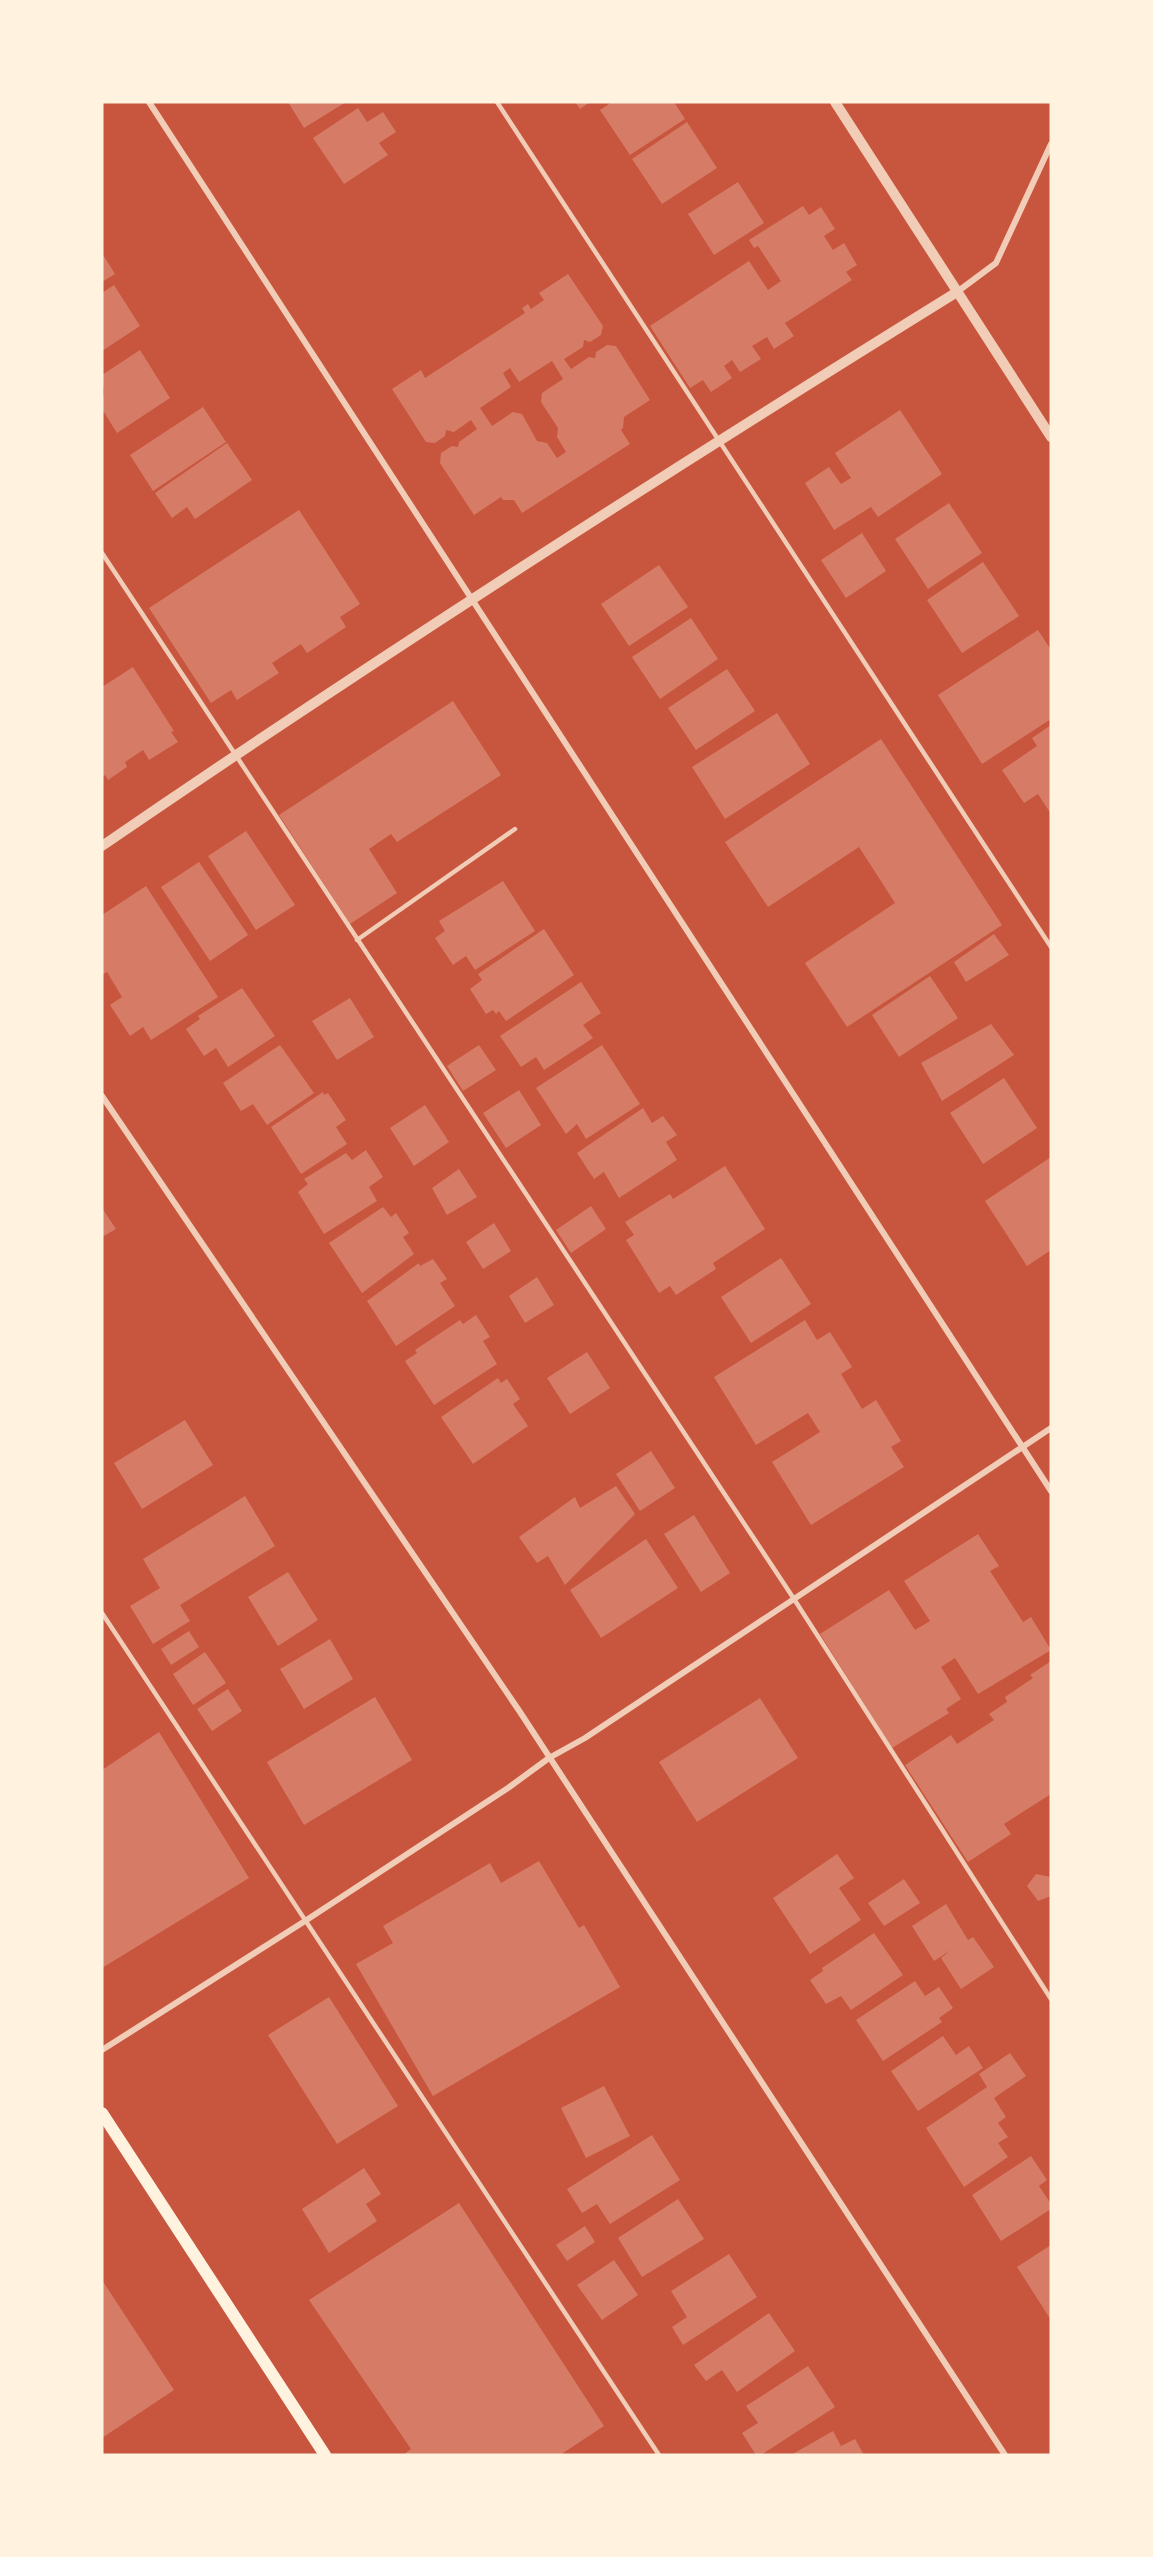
<svg xmlns="http://www.w3.org/2000/svg" width="1153" height="2557" font-family="Quicksand,sans-serif">
  <style>
    .building { fill: #d67c66; fill-rule: evenodd }
    .lines { fill: none; stroke-linecap: round; stroke-linejoin: round }
    .service { stroke: #f1ccb7; stroke-width: 4.5 }
    .minor { stroke: #f1ccb7; stroke-width: 6 }
    .tertiary { stroke: #f1ccb7; stroke-width: 10 }
    .secondary { stroke: #fff3e0; stroke-width: 12 }
  </style>
  <rect width="100%" height="100%" fill="#c8553d"/>
  <g class="building">
    <path d="M288 102H346L304 128Z"/>
    <path d="M575 102H590L580 109Z"/>
    <path d="M612 102H674L685 119 630 155 600 110Z"/>
    <path d="M358 108 367 122 383 112 396 132 379 143 388 155 344 184 313 138Z"/>
    <path d="M687 122 717 168 662 204 632 159Z"/>
    <path d="M738 182 764 223 714 255 688 214Z"/>
    <path d="M803 206 809 215 821 207 835 229 824 236 833 250 844 243 857 265 846 272 852 280 785 323 794 336 774 349 767 337 752 346 761 359 740 372 732 360 724 366 732 378 711 392 703 380 690 388 650 326 749 261 768 290 781 281 758 246 754 248 749 240Z"/>
    <path d="M102 253 115 274 102 282Z"/>
    <path d="M568 274 603 326 601 335 590 342 584 340 583 347 564 359 571 369 589 357 595 358 596 352 607 345 616 346 650 400 624 417 623 428 621 430 630 444 522 513 514 500H503L501 497 474 515 440 463 441 453 452 446 458 447 459 442 477 429 471 420 454 432 446 430 445 436 435 443 426 442 392 389 421 370 425 378 525 313 522 308 528 304 531 309 544 300 539 293ZM552 361 563 379 542 393 541 402 558 428 557 437 566 452 557 458 547 443 537 441 522 414 513 412 492 426 480 408 511 387 503 373 510 368 519 382Z"/>
    <path d="M114 285 140 326 102 351V293Z"/>
    <path d="M140 350 170 398 117 433 102 409 104 391 102 375Z"/>
    <path d="M203 407 226 442 153 491 130 455Z"/>
    <path d="M900 410 942 474 878 517 871 507 834 530 805 483 829 467 841 484 851 478 835 453Z"/>
    <path d="M227 443 252 480 195 519 187 507 172 518 155 493Z"/>
    <path d="M949 503 982 553 928 589 895 539Z"/>
    <path d="M299 510 360 604 340 617 346 627 307 653 301 644 272 663 279 673 237 700 231 690 211 703 149 608Z"/>
    <path d="M862 533 886 571 846 598 821 560Z"/>
    <path d="M983 562 1019 616 962 653 927 600Z"/>
    <path d="M659 565 688 607 629 646 601 604Z"/>
    <path d="M691 618 718 659 660 699 632 657Z"/>
    <path d="M1038 630 1051 650V719L982 764 938 695Z"/>
    <path d="M133 667 174 731 171 732 178 742 149 760 143 750 125 762 127 767 108 780 105 775 102 777V687Z"/>
    <path d="M727 669 755 711 696 750 668 708Z"/>
    <path d="M453 701 501 775 397 842 391 834 369 849 397 893 350 924 279 815Z"/>
    <path d="M777 713 810 764 725 819 692 767Z"/>
    <path d="M1051 725V814L1038 794 1024 803 1002 770 1037 746 1032 738Z"/>
    <path d="M881 739 1002 925 847 1027 805 963 895 903 859 847 768 907 725 842Z"/>
    <path d="M246 831 295 905 256 930 208 856Z"/>
    <path d="M199 862 248 935 210 961 161 887Z"/>
    <path d="M503 881 535 931 475 970 466 956 453 965 435 938 445 931 439 921Z"/>
    <path d="M146 886 218 997 151 1040 143 1027 130 1036 110 1005 122 997 107 972 102 975V915Z"/>
    <path d="M544 929 574 975 506 1021 499 1011 496 1014 493 1010 486 1014 470 989 482 980 478 974Z"/>
    <path d="M994 934 1009 955 966 982 954 962Z"/>
    <path d="M930 976 958 1018 899 1057 872 1015Z"/>
    <path d="M581 982 601 1013 583 1025 593 1038 544 1070 536 1057 521 1067 500 1036Z"/>
    <path d="M242 988 275 1036 228 1067 216 1048 204 1056 186 1029 200 1019 198 1016Z"/>
    <path d="M350 998 374 1037 337 1060 312 1021Z"/>
    <path d="M991 1024 1014 1055 942 1101 921 1063Z"/>
    <path d="M280 1045 314 1093 267 1125 253 1104 241 1111 223 1083Z"/>
    <path d="M479 1045 496 1070 463 1091 447 1066Z"/>
    <path d="M602 1045 640 1104 586 1139 577 1124 566 1134 536 1088Z"/>
    <path d="M1004 1078 1037 1128 983 1164 950 1113Z"/>
    <path d="M519 1090 541 1125 506 1148 483 1113Z"/>
    <path d="M323 1092 324 1095 328 1093 346 1120 336 1127 347 1144 301 1174 271 1127Z"/>
    <path d="M425 1105 449 1142 414 1166 390 1128Z"/>
    <path d="M643 1108 652 1123 663 1116 677 1135 666 1142 677 1160 619 1198 604 1172 594 1179 577 1153Z"/>
    <path d="M366 1150 383 1177 369 1187 377 1201 324 1234 298 1192 308 1184 304 1179 346 1153 352 1160Z"/>
    <path d="M1051 1157V1250L1027 1266 985 1201Z"/>
    <path d="M725 1166 765 1229 713 1263 716 1269 676 1295 670 1286 659 1293 626 1240 634 1235 625 1222 670 1194 673 1199Z"/>
    <path d="M459 1169 477 1197 447 1215 432 1188Z"/>
    <path d="M591 1206 606 1229 571 1253 556 1230Z"/>
    <path d="M383 1207 391 1217 396 1213 409 1233 403 1237 414 1254 362 1293 329 1243Z"/>
    <path d="M102 1208 116 1229 102 1237Z"/>
    <path d="M494 1223 511 1251 483 1269 466 1242Z"/>
    <path d="M781 1258 811 1304 751 1343 721 1297Z"/>
    <path d="M433 1259 447 1279 440 1283 455 1306 396 1346 367 1301 419 1263 420 1266Z"/>
    <path d="M537 1277 554 1305 525 1323 509 1296Z"/>
    <path d="M476 1315 490 1337 483 1341 497 1364 434 1405 405 1361 417 1353 415 1350 460 1320 463 1324Z"/>
    <path d="M805 1320 817 1340 830 1332 852 1367 841 1374 862 1409 876 1400 901 1441 891 1447 904 1467 811 1525 772 1462 820 1432 808 1413 756 1445 714 1377Z"/>
    <path d="M587 1352 610 1388 570 1414 547 1378Z"/>
    <path d="M498 1378 501 1383 507 1379 520 1399 513 1404 528 1426 473 1464 441 1417Z"/>
    <path d="M185 1420 213 1465 142 1509 114 1463Z"/>
    <path d="M651 1451 675 1488 640 1511 616 1474Z"/>
    <path d="M616 1486 635 1514 565 1585 548 1556 537 1563 519 1537 575 1497 580 1508Z"/>
    <path d="M245 1496 275 1546 180 1605 190 1621 153 1644 130 1606 160 1588 143 1559Z"/>
    <path d="M694 1515 730 1573 701 1592 664 1534Z"/>
    <path d="M978 1534 999 1566 990 1571 1023 1622 1031 1617 1051 1650 978 1694 955 1658 941 1667 961 1699 946 1709 949 1713 892 1748 820 1634 889 1590 915 1630 930 1621 904 1581Z"/>
    <path d="M646 1539 678 1588 601 1638 570 1590Z"/>
    <path d="M288 1572 318 1620 278 1646 248 1597Z"/>
    <path d="M189 1631 199 1647 171 1665 161 1649Z"/>
    <path d="M330 1639 353 1679 304 1709 280 1669Z"/>
    <path d="M205 1652 226 1683 193 1705 173 1674Z"/>
    <path d="M1051 1661V1794L1004 1824 1011 1834 968 1862 905 1765 951 1735 957 1744 994 1720 989 1714 1007 1702 1005 1697 1033 1678 1030 1675Z"/>
    <path d="M228 1689 242 1711 212 1731 197 1709Z"/>
    <path d="M375 1697 412 1760 304 1825 267 1762Z"/>
    <path d="M760 1698 798 1758 697 1822 659 1762Z"/>
    <path d="M159 1732 249 1878 102 1968V1770Z"/>
    <path d="M837 1854 854 1878 839 1888 861 1920 810 1954 773 1898Z"/>
    <path d="M539 1861 579 1928 584 1925 620 1987 433 2096 356 1964 393 1943 383 1926 490 1863 501 1883Z"/>
    <path d="M1036 1874 1051 1877V1896L1038 1901 1027 1886Z"/>
    <path d="M904 1879 920 1903 884 1926 868 1903Z"/>
    <path d="M946 1904 968 1940 973 1937 994 1967 961 1989 941 1958 951 1950 934 1961 912 1926Z"/>
    <path d="M874 1933 903 1975 851 2010 841 1996 826 2004 810 1980 823 1971 822 1968Z"/>
    <path d="M915 1981 925 1996 939 1987 953 2008 939 2018 942 2022 883 2061 856 2020Z"/>
    <path d="M329 1997 398 2106 337 2144 268 2035Z"/>
    <path d="M943 2036 956 2055 969 2046 983 2068 918 2111 891 2071Z"/>
    <path d="M1010 2053 1026 2076 994 2098 1006 2117 998 2123 1008 2137 998 2143 1008 2157 964 2187 926 2128 987 2087 979 2074Z"/>
    <path d="M604 2086 630 2136 586 2158 561 2108Z"/>
    <path d="M652 2135 680 2180 610 2224 597 2204 582 2213 567 2189Z"/>
    <path d="M1031 2156 1047 2180 1039 2186 1051 2204V2209L1001 2241 972 2195Z"/>
    <path d="M364 2168 381 2194 366 2204 377 2221 329 2253 302 2209Z"/>
    <path d="M678 2199 704 2239 642 2277 618 2238Z"/>
    <path d="M459 2203 604 2426 560 2455H403L411 2449 309 2300Z"/>
    <path d="M585 2226 595 2242 567 2261 556 2245Z"/>
    <path d="M1051 2245V2320L1017 2267Z"/>
    <path d="M729 2254 757 2297 683 2345 672 2327 687 2317 671 2291Z"/>
    <path d="M614 2260 638 2295 602 2320 577 2285Z"/>
    <path d="M102 2280 174 2390 102 2438Z"/>
    <path d="M769 2313 795 2351 737 2392 722 2370 706 2381 694 2365Z"/>
    <path d="M808 2366 835 2407 761 2455H756L742 2433 758 2423 746 2406Z"/>
    <path d="M833 2431 841 2446 855 2439 864 2455H791Z"/>
  </g>
  <g class="lines">
    <g class="service">
      <path d="M497 102 1051 947"/>
      <path d="M102 553 794 1599 1051 1999"/>
      <path d="M357 940 515 829"/>
      <path d="M102 1613 659 2455"/>
    </g>
    <g class="minor">
      <path d="M149 102 1051 1491"/>
      <path d="M957 292 996 263 1051 144"/>
      <path d="M102 1096 520 1712 1005 2455"/>
      <path d="M102 2050 305 1921 508 1788 549 1758 585 1738 1051 1428"/>
    </g>
    <g class="tertiary">
      <path d="M835 102 1051 437"/>
      <path d="M102 846C382 654 668 471 957 292"/>
    </g>
    <path class="secondary" d="M102 2113 325 2455"/>
  </g>
  <rect width="1153" height="2557" fill="none" stroke="#fff3e0" stroke-width="207"/>
</svg>
